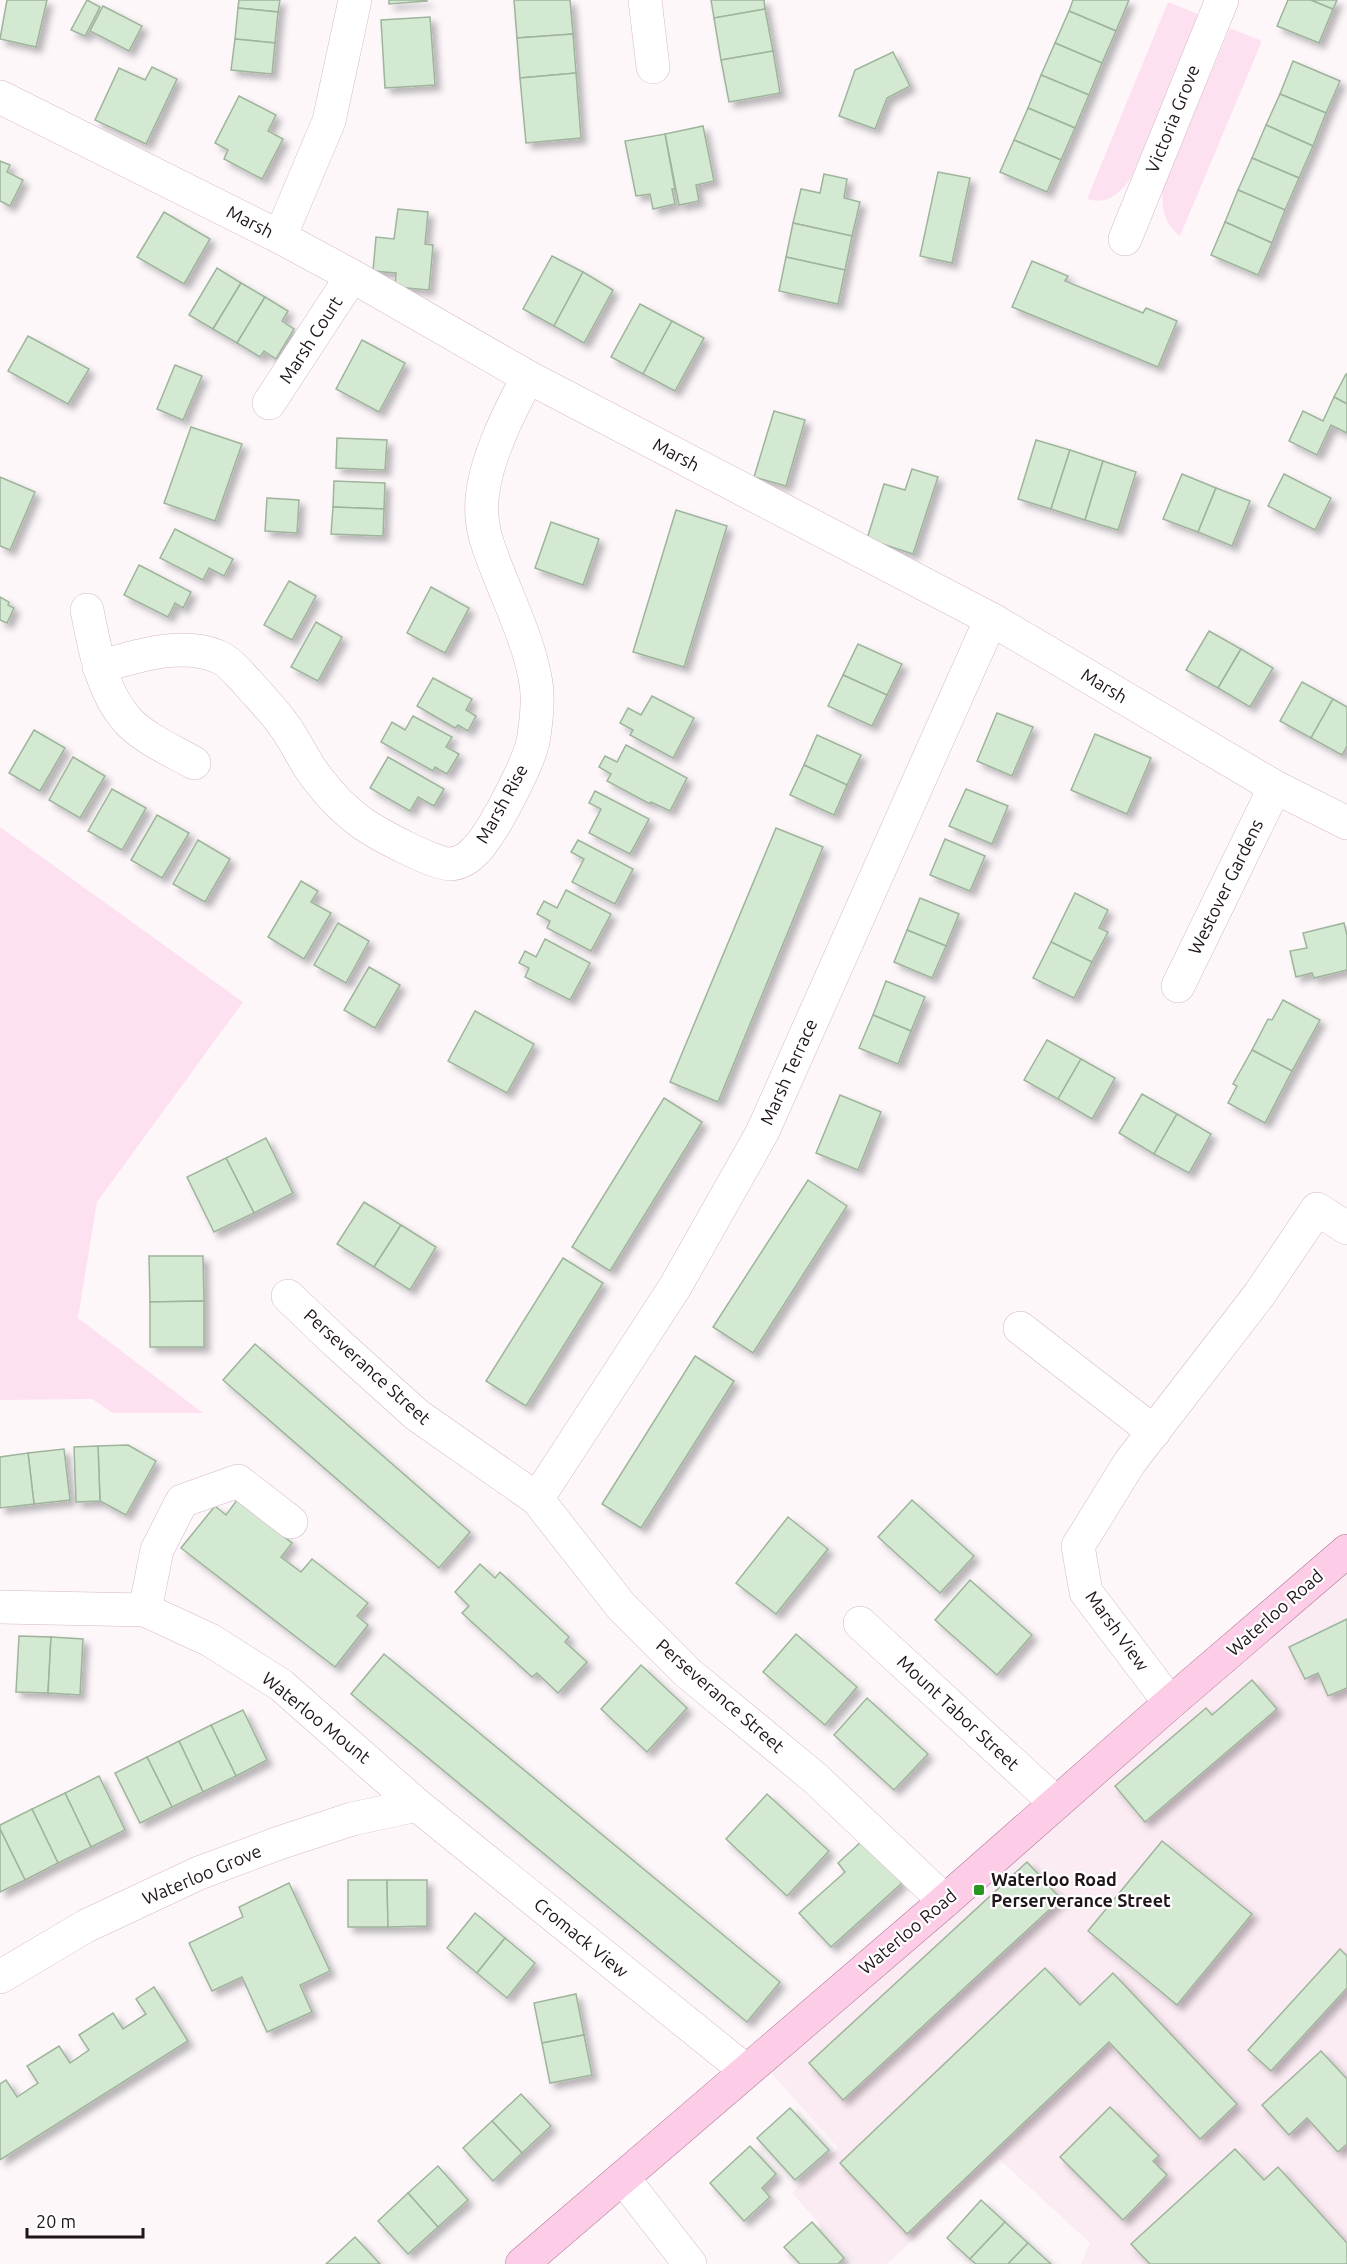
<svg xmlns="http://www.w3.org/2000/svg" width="1347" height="2264" font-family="Ubuntu,sans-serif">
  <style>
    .built { fill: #fbebf3 }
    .green { fill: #fee1f0 }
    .building { fill: #d3e9d1; stroke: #9fb49c; stroke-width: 1.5; filter: url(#shadow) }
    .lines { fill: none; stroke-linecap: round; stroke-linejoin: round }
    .minor-casing { stroke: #d6b8c8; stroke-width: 34 }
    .major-casing { stroke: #ae7696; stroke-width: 34 }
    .minor { stroke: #fff; stroke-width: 33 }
    .major { stroke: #fdcde8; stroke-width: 33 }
    .poi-dot { fill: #299722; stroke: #fff; stroke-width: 2 }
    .labels { text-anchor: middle; stroke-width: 4.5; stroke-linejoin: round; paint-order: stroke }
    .street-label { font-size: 18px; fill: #20151b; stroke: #fff }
    .poi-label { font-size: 18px; font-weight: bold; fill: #20151b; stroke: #fff; text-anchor: start }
  </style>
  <defs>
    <filter id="shadow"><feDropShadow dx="5.5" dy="5.5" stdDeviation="3" flood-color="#0004"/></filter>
  </defs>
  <rect width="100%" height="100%" fill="#fdf7fa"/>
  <path class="built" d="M1347 1551V2264H1081L1090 2243 999 2159 887 2264H855L792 2193 838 2148 759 2059Z"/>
  <g class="green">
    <path d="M1168 2 1201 15 1131 178C1119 194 1108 205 1087 199Z"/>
    <path d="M1230 28 1262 41 1180 236C1163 223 1161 207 1163 187Z"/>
    <path d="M0 827 243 1002 97 1202 78 1318 203 1413H113L92 1399 0 1400Z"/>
  </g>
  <g class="building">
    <path d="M7 0H47L36 47 0 39Z"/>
    <path d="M87 0 100 7 85 36 71 30Z"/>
    <path d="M239 0H280L278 12 238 8Z"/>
    <path d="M389 0H427V1L389 4Z"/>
    <path d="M514 0H570L573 34 517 38Z"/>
    <path d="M711 0H764L765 9 714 18Z"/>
    <path d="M1073 0H1129L1116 31 1069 11Z"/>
    <path d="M1288 0H1311L1333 9 1319 43 1277 26Z"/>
    <path d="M1311 0H1337L1333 9Z"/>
    <path d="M103 6 142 26 129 51 90 31Z"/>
    <path d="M238 8 278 12 275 43 235 39Z"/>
    <path d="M765 9 773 51 721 60 714 18Z"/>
    <path d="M1069 11 1116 31 1102 63 1055 43Z"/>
    <path d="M430 17 435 85 385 88 381 20Z"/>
    <path d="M573 34 576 73 520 78 517 38Z"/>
    <path d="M235 39 275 43 272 74 231 70Z"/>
    <path d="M1055 43 1102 63 1089 95 1041 75Z"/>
    <path d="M773 51 780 93 729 102 721 60Z"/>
    <path d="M893 52 910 86 887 98 875 129 839 116 855 70Z"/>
    <path d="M1293 61 1340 81 1326 113 1280 94Z"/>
    <path d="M152 67 177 79 146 144 95 120 119 68 145 80Z"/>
    <path d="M576 73 581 138 526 143 520 78Z"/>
    <path d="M1041 75 1089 95 1075 128 1028 108Z"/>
    <path d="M1280 94 1326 113 1313 146 1266 125Z"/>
    <path d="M239 96 276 115 268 131 283 139 262 179 224 159 228 150 215 143Z"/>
    <path d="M1028 108 1075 128 1061 160 1014 140Z"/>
    <path d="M1266 125 1313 146 1299 178 1252 158Z"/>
    <path d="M703 126 714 181 696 185 699 201 679 205 665 134Z"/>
    <path d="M665 134 675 189H672L675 204 653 209 650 194 636 196 625 141Z"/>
    <path d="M1014 140 1061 160 1047 192 1000 172Z"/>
    <path d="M1252 158 1299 178 1285 210 1238 190Z"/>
    <path d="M0 161 10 165 7 172 23 180 10 206 0 201Z"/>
    <path d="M938 172 970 178 952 263 920 256Z"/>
    <path d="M824 174 847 179 844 198 860 202 852 236 793 223 801 189 820 193Z"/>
    <path d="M1238 190 1285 210 1272 243 1225 222Z"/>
    <path d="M398 209 428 212 425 244 433 245 429 290 395 287 396 273 373 271 376 237 394 239Z"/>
    <path d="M164 212 210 239 184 284 137 257Z"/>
    <path d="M1225 222 1272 243 1258 275 1211 255Z"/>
    <path d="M793 223 852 236 845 270 786 257Z"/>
    <path d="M552 256 583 272 554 326 523 309Z"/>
    <path d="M786 257 845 270 838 304 779 291Z"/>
    <path d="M1032 261 1068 276 1065 281 1143 313 1146 308 1177 321 1158 367 1012 307Z"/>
    <path d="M217 268 241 283 213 329 189 315Z"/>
    <path d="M583 272 613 290 584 343 554 326Z"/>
    <path d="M241 283 265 297 237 343 213 329Z"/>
    <path d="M265 297 288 311 282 321 294 329 276 359 264 351 260 357 237 343Z"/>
    <path d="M640 304 672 321 643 374 611 357Z"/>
    <path d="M672 321 704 338 675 391 643 374Z"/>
    <path d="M28 336 89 369 68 404 8 371Z"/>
    <path d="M362 340 405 363 379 412 336 389Z"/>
    <path d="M175 365 202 376 183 420 157 409Z"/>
    <path d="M1346 374H1347V404L1334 397Z"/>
    <path d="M1334 397 1347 404V433L1331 425 1317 455 1289 441 1303 411 1323 421Z"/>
    <path d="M774 411 805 420 786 486 754 477Z"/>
    <path d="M191 427 242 444 215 521 164 503Z"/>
    <path d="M337 438 387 440 385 470 336 468Z"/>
    <path d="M1036 440 1070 450 1051 509 1018 499Z"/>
    <path d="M1070 450 1103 461 1085 520 1051 509Z"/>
    <path d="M1103 461 1136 472 1118 530 1085 520Z"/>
    <path d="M912 469 938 477 913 554 867 539 884 484 905 490Z"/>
    <path d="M1182 474 1216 488 1198 532 1163 519Z"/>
    <path d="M1284 474 1331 498 1315 530 1268 506Z"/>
    <path d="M0 477 35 492 10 550 0 546Z"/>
    <path d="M334 481 385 483 384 509 333 507Z"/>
    <path d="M1216 488 1250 501 1232 546 1198 532Z"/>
    <path d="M267 498 299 500 297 533 265 531Z"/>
    <path d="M333 507 384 509 383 536 331 534Z"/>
    <path d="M676 510 727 526 684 667 633 652Z"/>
    <path d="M551 522 599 539 583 585 535 568Z"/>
    <path d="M175 529 233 559 224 576 209 568 203 580 160 558Z"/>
    <path d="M139 565 191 592 183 608 175 603 168 617 124 595Z"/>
    <path d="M289 581 316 596 292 640 264 625Z"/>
    <path d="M431 587 469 608 445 653 407 633Z"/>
    <path d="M0 597 9 602 8 605 14 608 7 623 0 620Z"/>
    <path d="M316 622 342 637 318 681 291 667Z"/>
    <path d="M1209 631 1241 649 1218 688 1186 670Z"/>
    <path d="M858 644 902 664 887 695 843 675Z"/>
    <path d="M1241 649 1273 668 1250 707 1218 688Z"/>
    <path d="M843 675 887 695 872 726 828 706Z"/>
    <path d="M433 678 472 699 466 710 476 716 468 731 458 725 455 728 417 706Z"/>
    <path d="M1302 682 1333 699 1311 738 1280 721Z"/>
    <path d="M652 696 694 718 673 758 630 735 633 730 620 723 628 708 641 715Z"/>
    <path d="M1333 699 1347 707V746L1342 755 1311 738Z"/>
    <path d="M997 713 1033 727 1012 776 977 761Z"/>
    <path d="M413 716 452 737 446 747 459 754 447 774 435 767 433 771 381 742 392 722 405 730Z"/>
    <path d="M34 730 65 748 40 791 9 773Z"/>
    <path d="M1095 734 1151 758 1127 814 1071 790Z"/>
    <path d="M817 735 861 755 847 785 804 765Z"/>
    <path d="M626 745 687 778 670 811 651 802 650 804 607 781 611 774 599 767 605 756 617 762Z"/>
    <path d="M73 757 105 776 80 818 49 800Z"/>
    <path d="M388 757 444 789 434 806 418 797 410 811 370 788Z"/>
    <path d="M804 765 847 785 834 815 790 795Z"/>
    <path d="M112 789 146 808 122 850 88 831Z"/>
    <path d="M966 789 1008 806 992 844 949 826Z"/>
    <path d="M595 791 649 819 630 854 589 833 601 809 589 803Z"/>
    <path d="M157 815 189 833 162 878 131 860Z"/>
    <path d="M776 828 823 847 718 1102 670 1082Z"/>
    <path d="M945 839 985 856 970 891 930 875Z"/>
    <path d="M198 840 230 859 205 902 173 884Z"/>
    <path d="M578 840 633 869 615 904 572 882 584 859 571 852Z"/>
    <path d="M301 881 318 891 311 902 331 913 304 959 268 937Z"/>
    <path d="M566 890 611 914 591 951 547 928 550 921 537 914 544 901 557 908Z"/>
    <path d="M1075 893 1108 910 1099 928 1108 932 1092 962 1051 942Z"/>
    <path d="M920 898 959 914 946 946 907 930Z"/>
    <path d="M338 923 369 941 346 983 314 965Z"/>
    <path d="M1344 923 1347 935V970L1314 978 1312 973 1296 977 1290 951 1307 948 1303 933Z"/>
    <path d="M907 930 946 946 932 978 894 962Z"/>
    <path d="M545 939 590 963 570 1000 525 977 529 968 519 963 525 951 536 957Z"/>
    <path d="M1051 942 1092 962 1074 998 1033 978Z"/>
    <path d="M369 967 400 985 375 1028 344 1010Z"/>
    <path d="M886 981 925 997 911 1031 873 1015Z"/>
    <path d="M1283 1000 1320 1020 1292 1071 1252 1050 1268 1019 1272 1020Z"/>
    <path d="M475 1011 534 1044 507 1093 448 1061Z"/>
    <path d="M873 1015 911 1031 898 1064 859 1048Z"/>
    <path d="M1047 1040 1081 1059 1058 1099 1024 1080Z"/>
    <path d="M1252 1050 1292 1071 1265 1123 1228 1103 1237 1086 1233 1084Z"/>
    <path d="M1081 1059 1115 1078 1092 1119 1058 1099Z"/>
    <path d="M1142 1094 1177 1114 1154 1154 1119 1133Z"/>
    <path d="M840 1095 881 1112 858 1170 816 1153Z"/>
    <path d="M664 1098 702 1122 610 1271 572 1247Z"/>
    <path d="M1177 1114 1211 1134 1189 1173 1154 1154Z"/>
    <path d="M266 1138 293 1193 254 1213 226 1158Z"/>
    <path d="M226 1158 254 1213 214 1232 187 1177Z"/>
    <path d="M808 1180 847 1206 753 1353 713 1327Z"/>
    <path d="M364 1202 401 1225 374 1267 337 1244Z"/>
    <path d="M401 1225 436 1247 410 1290 374 1267Z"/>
    <path d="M149 1256H203L204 1301 150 1302Z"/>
    <path d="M563 1258 603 1283 526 1406 486 1381Z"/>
    <path d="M204 1301V1347H150V1302Z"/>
    <path d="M255 1344 470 1532 439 1568 223 1380Z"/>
    <path d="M695 1356 734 1381 641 1528 602 1504Z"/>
    <path d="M128 1445 156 1461 126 1515 100 1501 98 1446Z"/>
    <path d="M98 1446 100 1501 76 1502 74 1447Z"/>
    <path d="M64 1449 70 1500 34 1504 28 1453Z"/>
    <path d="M28 1453 34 1504 0 1508V1457Z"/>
    <path d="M237 1500 292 1543 281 1557 301 1572 312 1559 368 1603 357 1616 368 1625 335 1667 181 1548 215 1506 226 1515Z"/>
    <path d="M912 1500 974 1556 940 1593 878 1537Z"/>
    <path d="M788 1517 828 1549 776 1614 736 1583Z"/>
    <path d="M480 1564 495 1578 500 1572 569 1637 565 1642 587 1662 558 1693 537 1673 532 1677 462 1613 469 1606 455 1592Z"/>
    <path d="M970 1580 1032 1635 997 1675 935 1620Z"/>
    <path d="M1347 1619V1688L1328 1696 1318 1673 1305 1679 1289 1647Z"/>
    <path d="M796 1634 857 1687 825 1725 763 1672Z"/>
    <path d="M19 1636 51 1637 48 1693 16 1692Z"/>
    <path d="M51 1637 83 1639 80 1695 48 1693Z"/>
    <path d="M384 1654 780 1982 747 2022 351 1694Z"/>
    <path d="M641 1665 687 1708 647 1752 601 1709Z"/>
    <path d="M1252 1680 1277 1709 1145 1822 1115 1786 1206 1708 1212 1715Z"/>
    <path d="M867 1698 928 1754 894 1790 834 1735Z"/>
    <path d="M243 1710 267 1760 236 1776 211 1725Z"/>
    <path d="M211 1725 236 1776 203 1792 179 1741Z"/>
    <path d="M179 1741 203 1792 172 1807 147 1757Z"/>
    <path d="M147 1757 172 1807 140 1823 115 1773Z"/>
    <path d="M99 1776 125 1830 91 1847 65 1793Z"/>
    <path d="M65 1793 91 1847 58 1863 32 1809Z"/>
    <path d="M767 1794 829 1851 787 1896 726 1839Z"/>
    <path d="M32 1809 58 1863 25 1880 0 1829V1825Z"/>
    <path d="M0 1829 25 1880 0 1892Z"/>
    <path d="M863 1840 902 1883 831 1947 799 1913 845 1872 838 1863Z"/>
    <path d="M1162 1841 1252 1914 1177 2005 1088 1931Z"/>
    <path d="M1027 1862 1061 1899 843 2100 809 2063Z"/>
    <path d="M348 1880H387L388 1927H348Z"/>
    <path d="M387 1880H427V1926L388 1927Z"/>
    <path d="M289 1883 330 1971 300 1985 312 2012 267 2032 242 1977 212 1991 189 1943 243 1917 239 1907Z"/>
    <path d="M475 1913 505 1938 477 1973 447 1948Z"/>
    <path d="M505 1938 535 1963 507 1998 477 1973Z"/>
    <path d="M1340 1949 1347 1956V1988L1271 2071 1248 2050Z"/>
    <path d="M1045 1968 1080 2005 1113 1973 1237 2104 1200 2139 1109 2042 907 2234 840 2163Z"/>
    <path d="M154 1987 188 2041 0 2160V2084L6 2080 17 2097 38 2083 27 2066 59 2046 70 2063 89 2050 79 2035 113 2013 123 2029 146 2014 136 1999Z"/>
    <path d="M576 1994 584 2035 542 2043 534 2003Z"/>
    <path d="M584 2035 592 2075 550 2083 542 2043Z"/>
    <path d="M1321 2051 1347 2079V2144L1338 2152 1307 2118 1289 2135 1262 2105Z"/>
    <path d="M521 2094 551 2126 522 2153 492 2121Z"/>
    <path d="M1110 2107 1159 2156 1153 2161 1167 2175 1123 2220 1060 2157Z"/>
    <path d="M790 2108 829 2150 795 2180 757 2138Z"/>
    <path d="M492 2121 522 2153 493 2181 463 2148Z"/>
    <path d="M750 2146 776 2174 762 2188 770 2197 744 2221 710 2183Z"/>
    <path d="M1235 2149 1264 2180 1278 2167 1347 2243V2264H1150L1131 2244Z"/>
    <path d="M438 2166 468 2200 438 2227 408 2193Z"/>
    <path d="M408 2193 438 2227 408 2254 378 2221Z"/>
    <path d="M981 2200 1005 2222 970 2259 947 2238Z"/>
    <path d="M812 2222 844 2258 838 2264H800L784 2247Z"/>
    <path d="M1005 2222 1028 2243 1008 2264H976L970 2259Z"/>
    <path d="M355 2237 380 2264H326Z"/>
    <path d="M1028 2243 1051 2264H1008Z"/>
  </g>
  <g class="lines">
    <defs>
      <g id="minor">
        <path d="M645 0 653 67"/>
        <path d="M0 97 280 237 352 276 528 377 991 619 1275 787 1347 823"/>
        <path d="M280 237 329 121 355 0"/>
        <path d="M1125 239 1222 0"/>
        <path d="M269 403 352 276"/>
        <path d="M87 610C95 649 101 691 128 721 145 739 173 751 194 763"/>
        <path d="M99 667C136 656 182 641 219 657 230 662 240 675 248 683 260 697 273 710 283 724 296 741 304 762 317 778 330 795 345 811 362 823 376 833 435 865 451 864 461 863 469 858 476 850 493 833 527 766 533 742 536 724 539 702 536 683 530 645 512 608 498 572 491 554 483 535 482 516 478 473 508 414 528 377"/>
        <path d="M1178 986 1275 787"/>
        <path d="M288 1296 336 1342 417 1415 537 1499 621 1606 688 1673 815 1778 945 1901"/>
        <path d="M1020 1328 1154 1432"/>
        <path d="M537 1499 675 1287 762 1133 991 619"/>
        <path d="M0 1607 145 1610 210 1640 281 1685 417 1805 745 2070"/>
        <path d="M145 1610 157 1550 182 1501 238 1481 291 1522"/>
        <path d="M860 1623 1056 1803"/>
        <path d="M1170 1703 1086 1592 1078 1546 1130 1462 1259 1295 1317 1209 1347 1228"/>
        <path d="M0 1977 86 1926 199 1873 279 1843 352 1819 417 1805"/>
        <path d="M623 2178 690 2264"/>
      </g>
      <path id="major" d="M522 2264 945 1901 1170 1703 1347 1551"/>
    </defs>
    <use href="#minor" class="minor-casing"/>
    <use href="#major" class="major-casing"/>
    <use href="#minor" class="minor"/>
    <use href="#major" class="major"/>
  </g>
  <rect class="poi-dot" x="973" y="1884" width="12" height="12" rx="3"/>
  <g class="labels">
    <g class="street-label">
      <text transform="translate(1173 119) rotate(-68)" y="6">Victoria Grove</text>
      <text transform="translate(250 222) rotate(27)" y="6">Marsh</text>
      <text transform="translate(311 340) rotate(-57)" y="6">Marsh Court</text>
      <text transform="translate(676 455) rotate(28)" y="6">Marsh</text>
      <text transform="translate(1104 686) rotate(31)" y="6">Marsh</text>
      <text transform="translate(502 804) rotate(-61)" y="6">Marsh Rise</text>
      <text transform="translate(1226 887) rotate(-64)" y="6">Westover Gardens</text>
      <text transform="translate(789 1072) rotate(-66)" y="6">Marsh Terrace</text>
      <text transform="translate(367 1367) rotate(42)" y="6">Perseverance Street</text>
      <text transform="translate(1275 1613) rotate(-41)" y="6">Waterloo Road</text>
      <text transform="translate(1117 1631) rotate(54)" y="6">Marsh View</text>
      <text transform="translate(720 1696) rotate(41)" y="6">Perseverance Street</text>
      <text transform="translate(958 1713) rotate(43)" y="6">Mount Tabor Street</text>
      <text transform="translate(316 1718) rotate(39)" y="6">Waterloo Mount</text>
      <text transform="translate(202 1875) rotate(-23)" y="6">Waterloo Grove</text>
      <text transform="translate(908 1932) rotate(-40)" y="6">Waterloo Road</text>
      <text transform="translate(581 1938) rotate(39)" y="6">Cromack View</text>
    </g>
    <g class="poi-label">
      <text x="991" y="1886">Waterloo Road<tspan x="991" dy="21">Perserverance Street</tspan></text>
    </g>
  </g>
  <path d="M27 2228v9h116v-9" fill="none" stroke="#20151b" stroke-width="3"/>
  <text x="36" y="2228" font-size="18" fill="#20151b" stroke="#ffffff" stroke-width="4.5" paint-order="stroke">20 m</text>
</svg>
